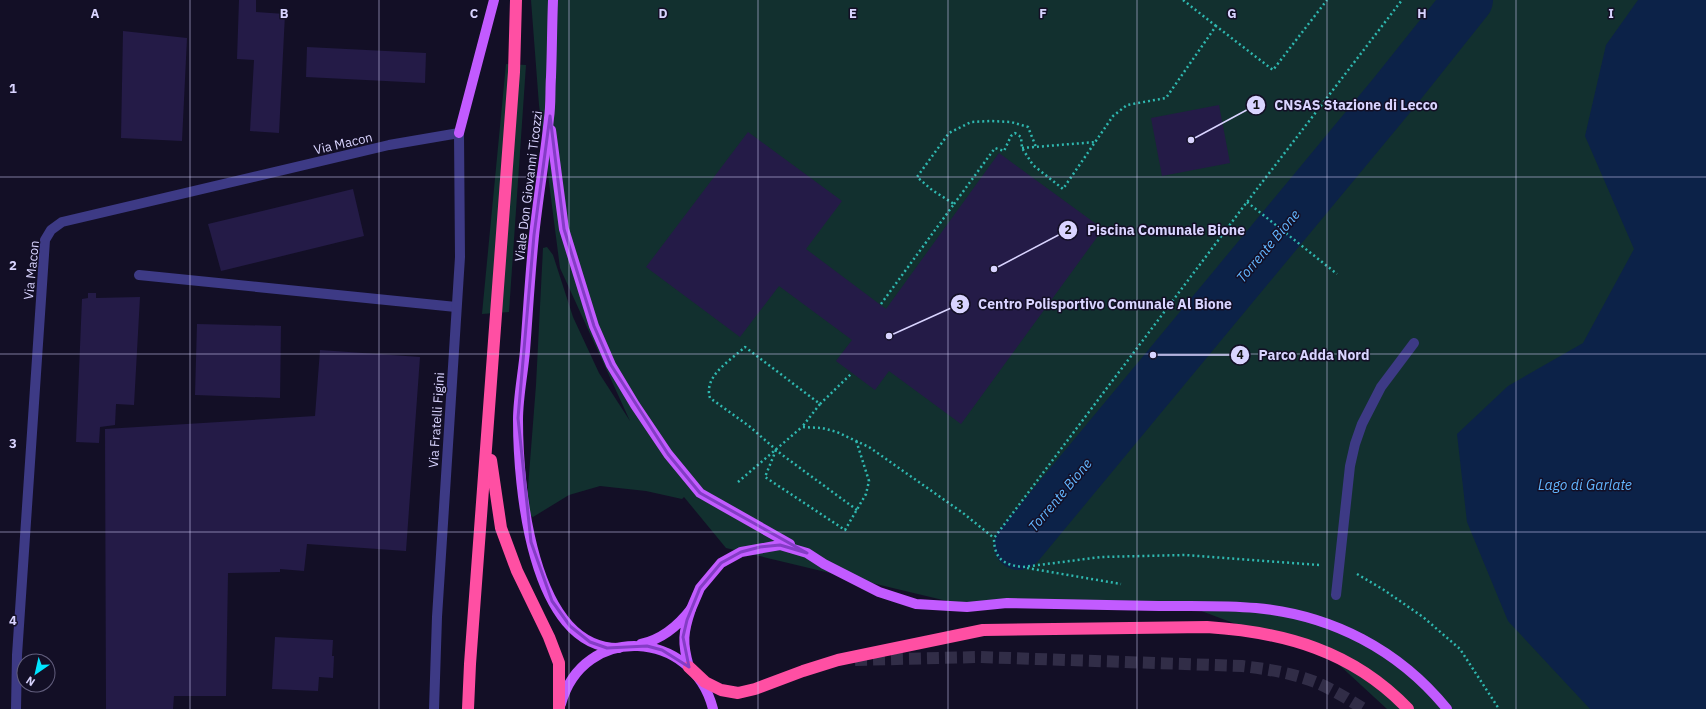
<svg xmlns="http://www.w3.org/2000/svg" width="1706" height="709" font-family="'IBM Plex Sans',sans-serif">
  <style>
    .green { fill: #12302f }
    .water { fill: #0c2248 }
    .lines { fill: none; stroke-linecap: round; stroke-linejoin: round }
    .river { stroke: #0c2248; stroke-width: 50 }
    .building { fill: #241b47 }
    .highway-tunnel { stroke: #312d47; stroke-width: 12; stroke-dasharray: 12 6; stroke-linecap: butt }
    .path { stroke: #2fb8b0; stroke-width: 2.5; stroke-dasharray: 2 3; stroke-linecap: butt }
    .minor { stroke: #3d3a85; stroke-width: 10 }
    .major { stroke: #c25bff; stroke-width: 10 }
    .highway { stroke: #ff4fa3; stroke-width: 12 }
    .marked { fill: none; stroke: #843dc5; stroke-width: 3; stroke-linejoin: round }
    .grid { fill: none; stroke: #d9d4ff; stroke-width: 1; stroke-opacity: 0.55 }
    .labels { text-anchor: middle; stroke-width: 3; stroke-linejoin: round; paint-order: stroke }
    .street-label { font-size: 13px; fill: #d9d4ff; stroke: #130f26 }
    .water-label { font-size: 14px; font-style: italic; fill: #62b6ff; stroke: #130f26 }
    .grid-label { font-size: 13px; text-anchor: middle; font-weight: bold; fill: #d9d4ff; stroke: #130f26; stroke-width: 3; stroke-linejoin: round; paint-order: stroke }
    .leader { fill: none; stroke: #d9d4ff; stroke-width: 1.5 }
    .callout-dot { fill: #d9d4ff; stroke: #130f26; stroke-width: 1.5 }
    .mark-label { font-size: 12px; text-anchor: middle; font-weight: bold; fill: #111 }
    .callout-label { font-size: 14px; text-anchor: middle; font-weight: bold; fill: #d9d4ff; stroke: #130f26; stroke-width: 3; stroke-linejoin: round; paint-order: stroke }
  </style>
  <rect width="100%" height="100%" fill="#130f26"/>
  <g class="green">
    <path d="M531 0H1706V709H1387L1335 661 1196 609 968 606 726 548 684 497 682 499 646 491 600 486 569 495 533 517 526 513 536 385 543 248 547 247 553 255 573 317 599 373 630 421 560 268 539 105Z"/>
    <path d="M506 64 526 65 509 312 482 314Z"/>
  </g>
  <path class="water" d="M1638 0H1706V709H1590L1508 621 1467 522 1457 434 1508 386 1583 343 1634 249 1585 136 1606 45Z"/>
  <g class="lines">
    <path class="river" d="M1019 545 1393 94 1468 0"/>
  </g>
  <g class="building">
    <path d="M239 0H256V12L285 14 279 133 250 131 254 60 237 59Z"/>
    <path d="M123 31 187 38 182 141 121 138Z"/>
    <path d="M307 47 426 53 425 83 306 77Z"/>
    <path d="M1219 105 1230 163 1162 176 1151 118Z"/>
    <path d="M748 132 842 201 806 249 886 309 999 153 1103 229 961 424 889 371 875 390 836 361 852 340 779 286 740 337 646 267Z"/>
    <path d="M353 189 364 236 221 271 208 224Z"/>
    <path d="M88 293H96V298L140 297 134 405 116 404 115 425 100 427 99 443 76 442 82 299 88 298Z"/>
    <path d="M197 324 281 326 280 398 195 395Z"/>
    <path d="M320 350 420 357 406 551 307 544 304 571 280 569V572L228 573 226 696H174L173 709H106L105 429 315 416Z"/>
    <path d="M275 637 333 640 332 656H334L333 678 319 677 318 691 272 689Z"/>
  </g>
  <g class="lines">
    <path class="highway-tunnel" d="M855 660 980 657 1242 666C1267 669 1292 673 1315 682 1332 689 1348 699 1364 709"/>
    <g class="path">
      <path d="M1183 0 1216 26"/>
      <path d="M1022 148 1096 142"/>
      <path d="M1247 202 1337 274"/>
      <path d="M954 204 995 148 1004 151 1011 136 1015 133 1021 137 1022 148 1033 165 1063 189 1113 116 1127 105 1166 98 1216 26 1273 70 1327 0"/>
      <path d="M881 304 954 204 932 190 917 177 949 133 971 122 990 121 1011 122 1028 127 1036 147"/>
      <path d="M820 404 852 373"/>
      <path d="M776 450 765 477 845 530 866 494 869 481 856 440"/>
      <path d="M738 482 802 427"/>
      <path d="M857 510 781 454 749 426 710 398C703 376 731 360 745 347L820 404 802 427 822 428 837 432 869 447 963 513 994 538"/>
      <path d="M1319 565 1185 555 1101 557 1023 567C1003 565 994 558 994 538L1247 202 1402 0"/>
      <path d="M1027 568 1121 584"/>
      <path d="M1357 574 1384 590 1423 617 1460 649 1499 709"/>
    </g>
    <g class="minor">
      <path d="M139 275 456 307"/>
      <path d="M1336 595 1350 466 1355 444 1362 424 1381 387 1414 343"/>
      <path d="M16 709 17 655 45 240 51 230 62 222 389 145 459 133 460 257 437 617 434 709"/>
    </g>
    <g class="major">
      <path d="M553 0C552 26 552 51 551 77 550 90 551 105 549 118 545 158 538 197 534 236 530 274 528 312 525 351 523 374 518 397 518 420 518 484 531 649 619 648"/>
      <path d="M551 130 564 229 594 326 611 365 635 405 668 454 700 493 790 544"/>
      <path d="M459 133 494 0"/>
      <path d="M691 609 700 588 721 563 741 552 780 545 807 553 824 564 879 592 916 604 967 607 1007 603C1058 604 1109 605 1159 606 1191 606 1224 605 1256 608 1332 615 1399 650 1447 709"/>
      <path d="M641 644C663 639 678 626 691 609 683 632 682 643 689 667"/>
      <path d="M561 704C583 623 693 629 713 709"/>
    </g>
    <g class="highway">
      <path d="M491 460 501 528 517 571 549 637 559 663V709"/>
      <path d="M689 667 705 682 721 690 738 693 755 689 803 671 838 660 983 630 1207 627C1284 632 1353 651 1408 709"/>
      <path d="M468 709 470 664 514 72 516 0"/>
    </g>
  </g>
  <path class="marked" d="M550 116 564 229 594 326 611 365 668 454 700 493 807 553 780 545 760 547 741 552 721 563 700 588 687 620 683 637 689 667 662 650 647 646 607 648 590 642 570 626 552 601 531 542 518 418 534 235Z"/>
  <path class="grid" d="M190 0V709M379 0V709M569 0V709M758 0V709M948 0V709M1137 0V709M1327 0V709M1516 0V709M0 177H1706M0 354H1706M0 532H1706"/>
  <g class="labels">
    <g class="street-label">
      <text transform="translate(343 143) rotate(-13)" y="5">Via Macon</text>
      <text transform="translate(528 186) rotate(-83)" y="5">Viale Don Giovanni Ticozzi</text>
      <text transform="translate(31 270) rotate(-84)" y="5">Via Macon</text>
      <text transform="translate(436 420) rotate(-86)" y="5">Via Fratelli Figini</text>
    </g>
    <g class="water-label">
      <text transform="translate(1268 246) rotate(-50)" y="5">Torrente Bione</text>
      <text x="1585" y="490">Lago di Garlate</text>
      <text transform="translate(1060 495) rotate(-50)" y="5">Torrente Bione</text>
    </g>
  </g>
  <g class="grid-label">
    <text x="95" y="18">A</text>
    <text x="284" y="18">B</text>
    <text x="474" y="18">C</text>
    <text x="663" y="18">D</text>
    <text x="853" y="18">E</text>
    <text x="1043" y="18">F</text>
    <text x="1232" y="18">G</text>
    <text x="1422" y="18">H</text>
    <text x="1611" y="18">I</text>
    <text x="13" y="93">1</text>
    <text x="13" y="270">2</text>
    <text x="13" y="448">3</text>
    <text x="13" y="625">4</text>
  </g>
  <path class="leader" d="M1191 140L1256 105M994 269L1068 230M889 336L960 304M1153 355L1240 355"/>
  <g class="callout-dot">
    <circle cx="1191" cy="140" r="4"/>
    <circle cx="994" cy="269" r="4"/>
    <circle cx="889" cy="336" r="4"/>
    <circle cx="1153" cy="355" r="4"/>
    <circle cx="1256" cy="105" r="10"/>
    <circle cx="1068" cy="230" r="10"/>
    <circle cx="960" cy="304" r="10"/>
    <circle cx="1240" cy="355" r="10"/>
  </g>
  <g class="mark-label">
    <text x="1256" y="109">1</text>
    <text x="1068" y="234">2</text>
    <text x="960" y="309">3</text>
    <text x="1240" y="359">4</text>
  </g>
  <g class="callout-label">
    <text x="1356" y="110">CNSAS Stazione di Lecco</text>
    <text x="1166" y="235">Piscina Comunale Bione</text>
    <text x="1105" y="309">Centro Polisportivo Comunale Al Bione</text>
    <text x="1314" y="360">Parco Adda Nord</text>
  </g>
  <g transform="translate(36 673) rotate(214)"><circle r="19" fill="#130f26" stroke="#625e7d"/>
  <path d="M0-3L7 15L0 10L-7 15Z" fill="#00e5ff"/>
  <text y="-6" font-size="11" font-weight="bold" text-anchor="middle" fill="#d9d4ff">N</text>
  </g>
</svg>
